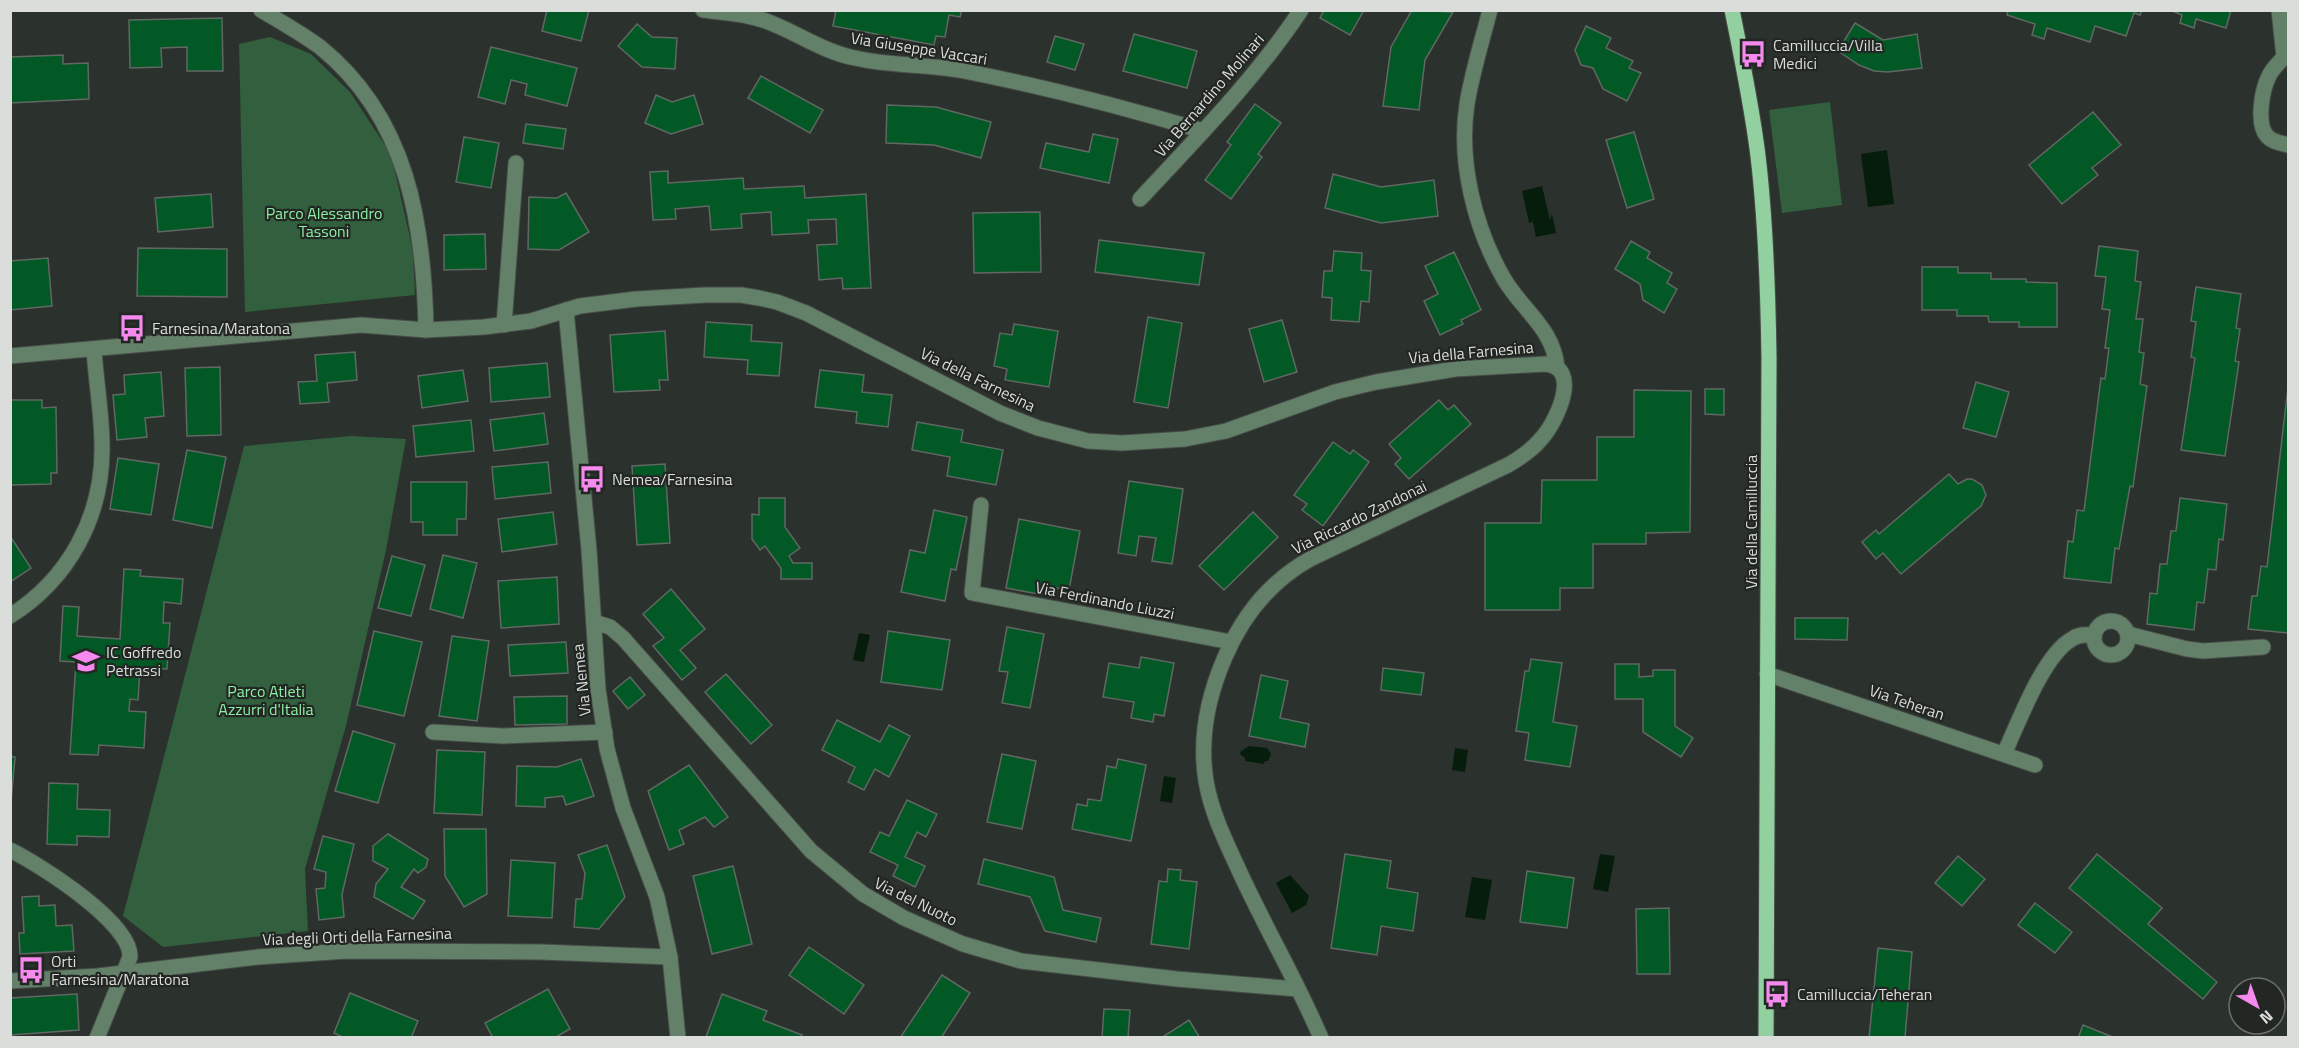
<svg xmlns="http://www.w3.org/2000/svg" width="2299" height="1048" font-family="'Titillium Web',sans-serif">
  <style>
    .green { fill: #325f3d }
    .water { fill: #061d0c }
    .building { fill: #035926; stroke: #616762; stroke-width: 1.5 }
    .lines { fill: none; stroke-linecap: round; stroke-linejoin: round }
    .minor-casing { stroke: #474d48; stroke-width: 17 }
    .major-casing { stroke: #474d48; stroke-width: 17 }
    .minor { stroke: #638068; stroke-width: 15 }
    .major { stroke: #93d09f; stroke-width: 15 }
    .labels { text-anchor: middle; stroke-width: 4.5; stroke-linejoin: round; paint-order: stroke }
    .poi-label { font-size: 16px; fill: #daddda; stroke: #222723; text-anchor: start }
    .street-label { font-size: 16px; fill: #daddda; stroke: #222723 }
    .park-label { font-size: 16px; fill: #8beda1; stroke: #222723 }
  </style>
  <rect width="100%" height="100%" fill="#2b312c"/>
  <g class="green">
    <path d="M270 37 311 54 350 92 391 154 413 251 415 295 245 312 239 44Z"/>
    <path d="M1830 102 1842 205 1782 213 1769 110Z"/>
    <path d="M351 436 406 439 386 550 346 726 305 869 308 931 163 947 123 916 244 446Z"/>
  </g>
  <g class="water">
    <path d="M1887 150 1894 204 1868 207 1861 154Z"/>
    <path d="M1542 186 1550 220 1552 214 1556 233 1536 237 1532 218V222L1529 223 1522 191Z"/>
    <path d="M859 633 870 635 864 662 853 660Z"/>
    <path d="M1249 746 1267 748 1271 754 1268 761H1265L1264 764 1245 761V758L1240 754 1241 751Z"/>
    <path d="M1455 748 1468 750 1465 772 1452 770Z"/>
    <path d="M1164 776 1176 778 1172 803 1160 801Z"/>
    <path d="M1600 854 1615 856 1608 892 1593 889Z"/>
    <path d="M1290 875 1309 896 1306 905 1292 913 1276 883Z"/>
    <path d="M1472 877 1492 880 1485 920 1465 917Z"/>
  </g>
  <g class="building">
    <path d="M547 10H589L581 41 542 31Z"/>
    <path d="M836 10H962L960 17 949 15 945 37 936 36 934 45 833 26Z"/>
    <path d="M1324 10H1364L1350 35 1320 18Z"/>
    <path d="M1412 10 1453 12 1425 60 1419 110 1383 106 1391 47Z"/>
    <path d="M2008 10H2142L2140 15 2134 13 2126 36 2095 26 2090 42 2047 28 2044 39 2032 35 2035 24 2007 15Z"/>
    <path d="M2170 10H2231L2226 28 2196 19 2194 28 2180 23 2182 15Z"/>
    <path d="M222 18 223 71H187V47L161 48 162 67 130 68 129 20Z"/>
    <path d="M1855 23 1883 40 1917 34 1922 68 1888 72 1874 71 1859 65 1838 51Z"/>
    <path d="M637 24 652 37 677 38 675 69 642 67 618 46Z"/>
    <path d="M1586 26 1611 38 1606 48 1633 61 1629 68 1641 73 1627 101 1603 89 1593 68 1581 65 1575 50Z"/>
    <path d="M1134 34 1197 51 1187 88 1123 71Z"/>
    <path d="M1055 36 1084 44 1075 70 1047 62Z"/>
    <path d="M491 47 577 68 567 106 525 95 527 84 511 80 505 104 478 97Z"/>
    <path d="M63 55V64L88 63 89 99 10 103V57Z"/>
    <path d="M761 76 823 110 810 133 748 98Z"/>
    <path d="M656 95 672 102 694 95 703 124 671 134 645 123Z"/>
    <path d="M1255 104 1281 123 1258 154 1262 157 1231 199 1205 180 1231 145 1227 142Z"/>
    <path d="M887 105 936 107 991 122 981 158 934 145 886 143Z"/>
    <path d="M2093 112 2121 145 2092 168 2098 175 2062 204 2029 165Z"/>
    <path d="M526 124 566 129 563 149 523 143Z"/>
    <path d="M1634 132 1654 199 1627 208 1606 140Z"/>
    <path d="M1093 134 1118 139 1109 183 1040 168 1046 143 1089 152Z"/>
    <path d="M464 137 499 143 491 188 456 182Z"/>
    <path d="M668 171V183L743 178 744 189 804 186 805 198 866 194 871 288 843 289 842 278 819 280 817 245 837 244 836 219 808 220 809 233 772 235 771 212 741 214 742 228 711 230 709 206 675 209 676 219 653 220 650 172Z"/>
    <path d="M1333 174 1381 187 1434 180 1438 216 1381 223 1325 208Z"/>
    <path d="M566 193 589 232 559 250 528 249 529 197 557 198Z"/>
    <path d="M211 194 213 227 158 232 155 198Z"/>
    <path d="M1040 212 1041 272 974 273 973 213Z"/>
    <path d="M485 234 486 269 444 270V235Z"/>
    <path d="M1099 240 1204 253 1199 285 1095 272Z"/>
    <path d="M1631 241 1650 252 1647 258 1672 273 1667 283 1677 289 1664 313 1643 300 1640 284 1615 269Z"/>
    <path d="M2099 246 2138 251 2135 281 2141 282 2136 319H2143L2139 352 2144 353 2140 384 2147 386 2133 487 2130 486 2119 549 2115 548 2111 583 2064 578 2068 541 2073 542 2077 510 2084 511 2101 378 2105 379 2109 348H2105L2110 310 2102 309 2106 277 2095 276Z"/>
    <path d="M138 248 227 249V297L137 296Z"/>
    <path d="M1334 251 1362 253 1361 270 1371 271 1369 302 1361 301 1359 322 1331 320 1332 298 1322 297 1324 271H1332Z"/>
    <path d="M1454 252 1481 310 1461 320 1463 324 1440 335 1424 301 1438 294 1425 266Z"/>
    <path d="M48 258 52 306 10 310V261Z"/>
    <path d="M1922 267H1958V273H1991V279H2026V282L2057 283V327H2019V322H1989L1988 316H1957V310H1922Z"/>
    <path d="M2196 287 2241 294 2236 328 2240 329 2235 361 2239 362 2225 456 2181 450 2195 358 2191 357 2196 322 2191 321Z"/>
    <path d="M1148 317 1182 323 1168 408 1134 402Z"/>
    <path d="M1282 320 1297 372 1264 382 1249 329Z"/>
    <path d="M706 322 752 325 751 341 782 343 779 376 747 374 748 360 704 357Z"/>
    <path d="M1014 324 1058 331 1049 387 1005 380 1007 369 994 366 1000 333 1012 335Z"/>
    <path d="M665 331 668 380H659L660 390 614 392 610 335Z"/>
    <path d="M355 352 357 380 327 383 329 402 300 404 298 382 317 381 315 355Z"/>
    <path d="M547 363 550 397 491 402 489 368Z"/>
    <path d="M220 367 221 435 187 436 185 368Z"/>
    <path d="M463 370 468 401 422 408 418 376Z"/>
    <path d="M820 370 864 375 862 392 892 395 888 427 856 423 857 412 815 407Z"/>
    <path d="M161 372 164 416 145 418 147 437 117 440 113 395 125 394 124 375Z"/>
    <path d="M1976 382 2009 392 1996 437 1963 428Z"/>
    <path d="M2288 387V633L2248 629 2252 596H2257L2261 566 2267 567Z"/>
    <path d="M1705 389H1724V415L1705 414Z"/>
    <path d="M1634 390 1691 391 1690 532 1646 533V544H1593V588H1560V610H1485V523H1541L1542 480H1597V437H1634Z"/>
    <path d="M10 400H42V408L56 407 57 473H51V484L10 485Z"/>
    <path d="M1439 400 1448 410 1454 405 1471 424 1409 479 1395 464 1401 458 1389 444Z"/>
    <path d="M544 413 548 444 494 451 490 420Z"/>
    <path d="M471 420 474 451 416 457 413 426Z"/>
    <path d="M917 422 963 430 961 442 1003 450 996 485 947 476 950 457 912 450Z"/>
    <path d="M1333 442 1350 454 1353 450 1369 462 1323 526 1302 510 1307 504 1294 495Z"/>
    <path d="M187 450 226 457 212 528 173 520Z"/>
    <path d="M118 458 159 464 151 515 110 509Z"/>
    <path d="M548 462 551 493 495 499 492 467Z"/>
    <path d="M665 464 670 543 637 545 632 466Z"/>
    <path d="M1949 474 1958 484 1967 479H1972L1982 485 1986 495 1981 506 1901 574 1883 553 1876 559 1862 542 1876 530 1879 534Z"/>
    <path d="M1129 481 1183 489 1172 564 1152 561 1156 538 1139 536 1136 556 1118 553Z"/>
    <path d="M411 482H467L466 519H457V535H423V522H411Z"/>
    <path d="M759 498H785V527L800 548 789 556 793 563H812V579H781V568L765 546 760 550 752 539V514L759 515Z"/>
    <path d="M2180 498 2227 504 2223 540 2219 539 2216 570 2208 569 2204 603 2197 602 2194 630 2147 624 2150 593 2157 594 2160 564H2167L2171 531H2176Z"/>
    <path d="M934 510 967 517 956 570 951 569 945 601 901 592 910 550 925 553Z"/>
    <path d="M553 512 557 544 502 552 498 519Z"/>
    <path d="M1253 512 1278 537 1224 590 1199 566Z"/>
    <path d="M1019 519 1080 531 1069 590 1041 585 1038 594 1006 588Z"/>
    <path d="M10 536 31 568 10 582Z"/>
    <path d="M443 555 477 563 463 618 430 609Z"/>
    <path d="M392 556 425 565 411 616 378 608Z"/>
    <path d="M124 569 141 570 140 576 183 579 181 604 164 602 163 623H170L167 669 140 668 138 700 130 699 129 711 146 712 144 748 99 745 98 755 70 754 76 662 60 661 63 606 79 607 77 636 120 639Z"/>
    <path d="M557 577 559 624 501 628 498 581Z"/>
    <path d="M671 589 705 629 680 650 696 668 682 680 653 646 664 638 643 614Z"/>
    <path d="M1795 618H1848L1847 640 1795 639Z"/>
    <path d="M1007 627 1044 634 1030 708 1002 703 1008 672 999 671Z"/>
    <path d="M374 631 422 642 404 716 357 705Z"/>
    <path d="M888 631 950 640 942 690 881 682Z"/>
    <path d="M452 636 489 641 477 721 439 716Z"/>
    <path d="M566 642 568 673 510 676 508 645Z"/>
    <path d="M1141 657 1174 663 1164 716 1154 714 1153 722 1131 718 1134 702 1103 697 1109 663 1139 668Z"/>
    <path d="M1531 659 1562 663 1553 722 1577 726 1570 767 1525 760 1529 733 1516 731 1525 671H1529Z"/>
    <path d="M1615 664H1639V677L1653 676V670H1675V726L1693 738 1681 757 1643 732V699H1615Z"/>
    <path d="M1383 668 1424 673 1421 695 1381 690Z"/>
    <path d="M726 674 772 725 751 744 705 692Z"/>
    <path d="M1261 675 1288 681 1280 718 1309 724 1305 747 1249 736Z"/>
    <path d="M630 677 645 695 628 709 613 691Z"/>
    <path d="M567 696V724L515 725 514 697Z"/>
    <path d="M837 720 880 742 889 725 910 736 889 777 875 769 864 790 848 782 855 767 822 750Z"/>
    <path d="M353 731 395 744 378 803 335 791Z"/>
    <path d="M437 750 485 752 482 815 434 813Z"/>
    <path d="M1002 754 1036 761 1022 829 987 822Z"/>
    <path d="M10 756 15 757 10 814Z"/>
    <path d="M581 759 594 796 566 805 563 796 545 798V807L516 806 517 766 557 767Z"/>
    <path d="M1118 759 1146 765 1131 841 1072 829 1077 804 1087 806 1088 799 1101 801 1107 766 1116 768Z"/>
    <path d="M689 765 728 817 714 827 705 817 679 830 684 844 669 850 648 791Z"/>
    <path d="M49 783 78 784 77 809 110 810 109 837 77 836V845L47 844Z"/>
    <path d="M907 800 937 814 926 837 917 832 905 857 925 866 915 887 893 876 898 865 870 852 880 832 889 836Z"/>
    <path d="M444 829H486L487 894 464 907 445 876Z"/>
    <path d="M388 834 428 859 426 867 418 873 414 869 401 887 425 901 413 919 374 897 376 884 388 869 373 861V846Z"/>
    <path d="M323 836 354 844 342 894 344 917 319 920 316 889 325 888 326 872 314 869Z"/>
    <path d="M607 845 625 897 599 929 574 927 576 899H582L585 873 578 855Z"/>
    <path d="M1345 854 1391 861 1387 888 1418 893 1413 931 1381 926 1377 955 1331 948Z"/>
    <path d="M2097 854 2162 908 2148 924 2217 982 2203 999 2069 888Z"/>
    <path d="M1958 856 1985 879 1962 906 1935 883Z"/>
    <path d="M984 859 1054 877 1063 910 1101 918 1096 942 1045 931 1030 897 978 884Z"/>
    <path d="M511 860 555 863 552 918 508 916Z"/>
    <path d="M733 866 752 944 712 954 693 876Z"/>
    <path d="M1168 869 1181 870 1180 880 1197 882 1189 949 1151 944 1159 881 1167 882Z"/>
    <path d="M1527 871 1574 878 1567 928 1520 922Z"/>
    <path d="M39 896V906L55 905 56 926 72 925 74 951 20 954 19 933H24L22 897Z"/>
    <path d="M2035 903 2072 932 2055 953 2018 925Z"/>
    <path d="M1669 908 1670 974H1637L1636 909Z"/>
    <path d="M809 947 864 985 844 1014 789 975Z"/>
    <path d="M1878 948 1912 952 1905 1038H1869Z"/>
    <path d="M942 975 970 993 941 1038H900Z"/>
    <path d="M548 989 570 1029 554 1038H493L485 1023Z"/>
    <path d="M350 993 418 1021 411 1038H345L334 1033Z"/>
    <path d="M77 994 79 1030 10 1035V998Z"/>
    <path d="M722 994 767 1011 763 1020 802 1035 801 1038 706 1037Z"/>
    <path d="M1104 1009 1130 1010 1128 1038H1102Z"/>
    <path d="M1189 1020 1200 1038H1165L1164 1036Z"/>
    <path d="M2083 1025 2115 1038H2078Z"/>
  </g>
  <g class="lines">
    <defs>
      <g id="minor">
        <path d="M261 10C281 22 301 33 320 47 408 118 424 224 426 330"/>
        <path d="M703 10C725 13 750 14 771 23 799 34 824 52 855 58 889 66 924 64 959 70 1041 86 1123 107 1203 131"/>
        <path d="M1490 10C1482 41 1472 73 1467 104 1458 162 1475 229 1504 279 1523 311 1554 329 1557 368"/>
        <path d="M2279 10 2284 57 2288 55"/>
        <path d="M2284 57C2279 63 2272 69 2269 76 2262 89 2256 124 2267 136 2272 142 2281 143 2288 145"/>
        <path d="M1140 199C1195 140 1256 78 1301 10"/>
        <path d="M566 310 589 550 598 689 607 749 623 808 657 897 670 957 678 1038"/>
        <path d="M504 325 516 163"/>
        <path d="M10 356 361 325 426 330 484 327 531 321 580 306 636 299 705 295H741L759 298 777 302 806 313 1000 413 1038 428 1088 441 1122 443 1185 439 1226 431 1335 392 1376 382 1455 369 1545 364C1583 367 1556 423 1541 439 1532 450 1520 458 1508 465L1310 559C1269 582 1243 615 1225 657 1208 696 1199 738 1206 781 1211 811 1224 838 1237 866 1263 924 1296 979 1321 1038"/>
        <path d="M981 505 972 593 1231 642"/>
        <path d="M10 616C69 579 103 516 102 446 102 414 96 382 94 350"/>
        <circle cx="2111" cy="638" r="17"/>
        <path d="M594 622 610 627 623 638 811 851 863 894 904 918 963 944 1021 961 1177 979 1298 989"/>
        <path d="M2128 634 2187 649 2203 651 2263 647"/>
        <path d="M1767 674 2035 765"/>
        <path d="M433 732 503 736 605 732"/>
        <path d="M2004 754C2018 724 2043 655 2072 639 2079 634 2086 634 2094 636"/>
        <path d="M10 850C39 864 132 923 130 957L97 1038"/>
        <path d="M10 981 98 976 258 957 347 951 541 952 670 957"/>
      </g>
      <path id="major" d="M1732 10C1742 59 1752 107 1758 156 1766 223 1768 290 1769 358L1766 1038"/>
    </defs>
    <use href="#minor" class="minor-casing"/>
    <use href="#major" class="major-casing"/>
    <use href="#minor" class="minor"/>
    <use href="#major" class="major"/>
  </g>
  <defs>
    <symbol id="bus-bare" viewBox="-9 -9 18 18"><path d="M-5-6H5V4H4V6H2V4H-2V6H-4V4H-5ZM-3.5-4V0h7V-4ZM-3.5 1.2v1.5H-2V1.2ZM2 1.2v1.5H3.5V1.2Z" fill="#f689ed" stroke="#222723" stroke-width="2.5" paint-order="stroke"/></symbol>
    <symbol id="school-bare" viewBox="-9 -9 18 18"><path d="M0-5L7-2L0 1L-7-2ZM-4 1L0 2.5L4 1V4Q0 6-4 4Z" fill="#f689ed" stroke="#222723" stroke-width="2.5" paint-order="stroke"/></symbol>
  </defs>
  <g fill-rule="evenodd">
    <use href="#bus-bare" x="1734" y="35" width="38" height="38"/>
    <use href="#bus-bare" x="113" y="309" width="38" height="38"/>
    <use href="#bus-bare" x="573" y="460" width="38" height="38"/>
    <use href="#school-bare" x="67" y="642" width="38" height="38"/>
    <use href="#bus-bare" x="12" y="951" width="38" height="38"/>
    <use href="#bus-bare" x="1758" y="975" width="38" height="38"/>
  </g>
  <g class="labels">
    <g class="poi-label">
      <text x="1773" y="51">Camilluccia/Villa<tspan x="1773" dy="18">Medici</tspan></text>
      <text x="152" y="334">Farnesina/Maratona</text>
      <text x="612" y="485">Nemea/Farnesina</text>
      <text x="106" y="658">IC Goffredo<tspan x="106" dy="18">Petrassi</tspan></text>
      <text x="51" y="967">Orti<tspan x="51" dy="18">Farnesina/Maratona</tspan></text>
      <text x="1797" y="1000">Camilluccia/Teheran</text>
    </g>
    <g class="street-label">
      <text transform="translate(919 48) rotate(9)" y="6">Via Giuseppe Vaccari</text>
      <text transform="translate(1209 95) rotate(-49)" y="6">Via Bernardino Molinari</text>
      <text transform="translate(1471 352) rotate(-5)" y="6">Via della Farnesina</text>
      <text transform="translate(978 379) rotate(26)" y="6">Via della Farnesina</text>
      <text transform="translate(1359 517) rotate(-26)" y="6">Via Riccardo Zandonai</text>
      <text transform="translate(1751 522) rotate(-90)" y="6">Via della Camilluccia</text>
      <text transform="translate(1105 600) rotate(11)" y="6">Via Ferdinando Liuzzi</text>
      <text transform="translate(581 680) rotate(-96)" y="6">Via Nemea</text>
      <text transform="translate(1907 702) rotate(19)" y="6">Via Teheran</text>
      <text transform="translate(916 901) rotate(26)" y="6">Via del Nuoto</text>
      <text transform="translate(357 936) rotate(-2)" y="6">Via degli Orti della Farnesina</text>
    </g>
    <g class="park-label">
      <text x="324" y="219">Parco Alessandro<tspan x="324" dy="18">Tassoni</tspan></text>
      <text x="266" y="697">Parco Atleti<tspan x="266" dy="18">Azzurri d'Italia</tspan></text>
    </g>
  </g>
  <rect width="2299" height="1048" fill="none" stroke="#daddda" stroke-width="24"/>
  <g transform="translate(2257 1006) rotate(140)"><circle r="28" fill="#222723" stroke="#6c706c" stroke-width="1.5"/>
  <path d="M0-4.5L10 22L0 15L-10 22Z" fill="#f689ed"/>
  <text y="-9" font-size="16" font-weight="bold" text-anchor="middle" fill="#daddda">N</text>
  </g>
</svg>
